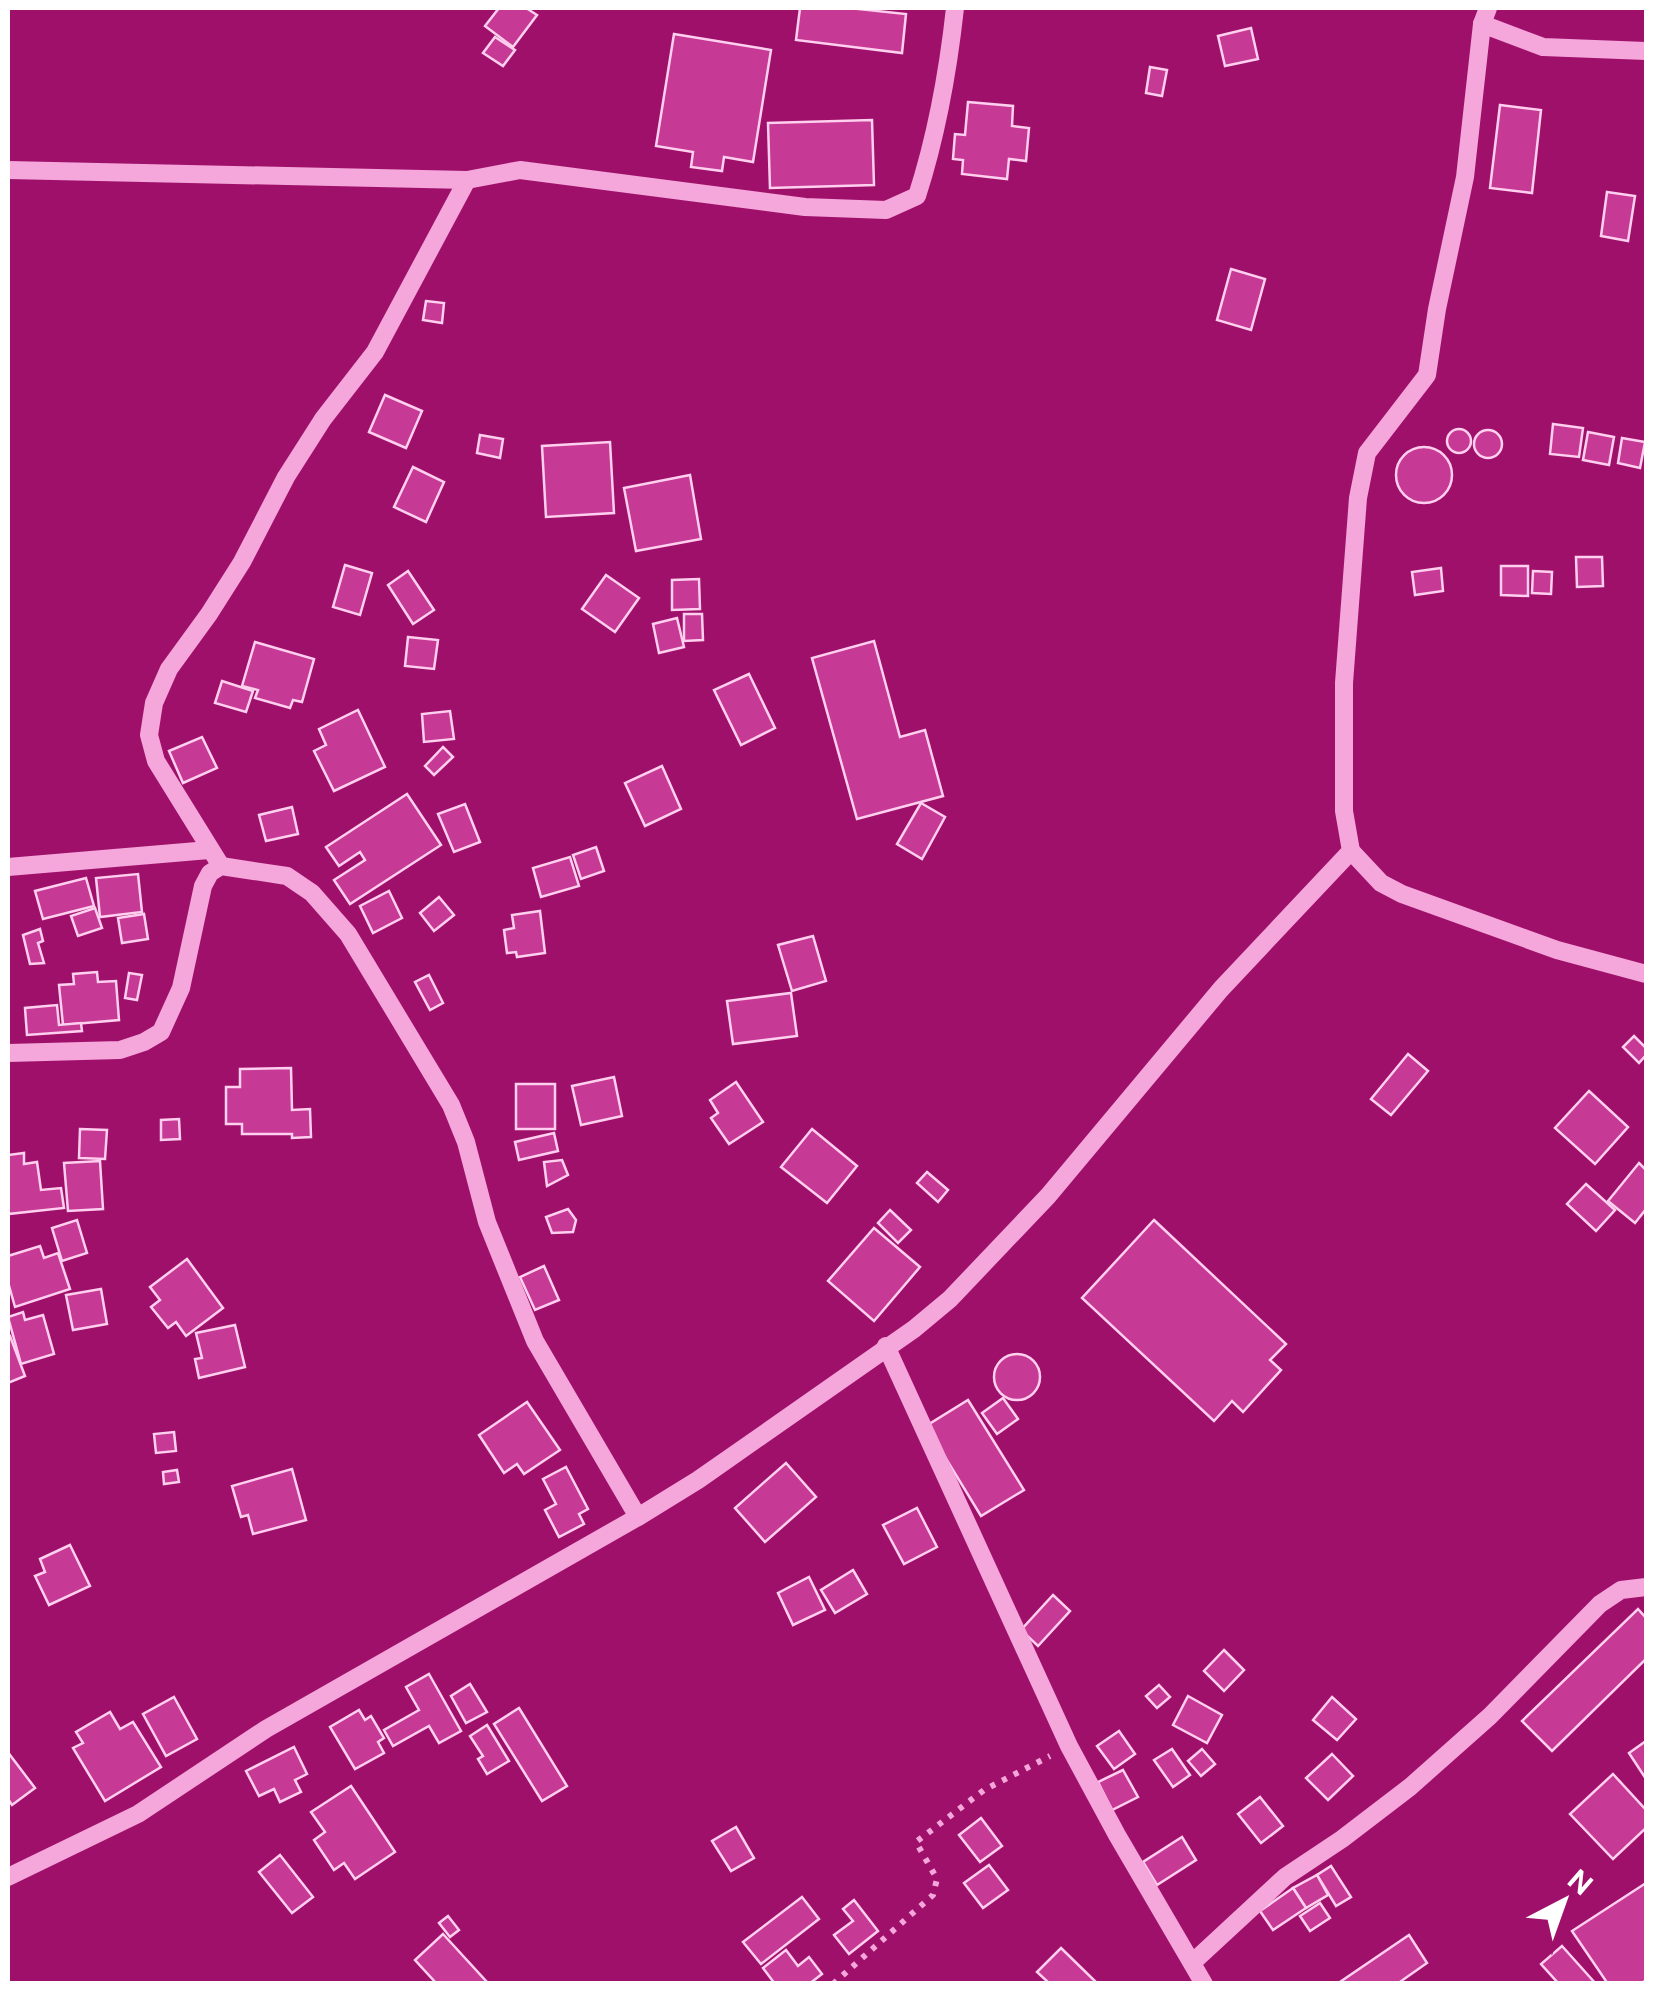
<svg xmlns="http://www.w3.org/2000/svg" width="1654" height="1991" font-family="'Public Sans',sans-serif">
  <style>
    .building { fill: #c63994; stroke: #fecfee; stroke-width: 2.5 }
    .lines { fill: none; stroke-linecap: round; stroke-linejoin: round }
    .path { stroke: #f5a6da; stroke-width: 6; stroke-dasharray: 5 8; stroke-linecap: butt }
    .minor { stroke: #f5a6da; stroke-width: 18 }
  </style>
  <rect width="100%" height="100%" fill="#9f106b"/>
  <g class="building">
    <path d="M499 8H526L537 15 513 47 485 26Z"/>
    <path d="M800 8H849L906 14 902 53 796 40Z"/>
    <path d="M1251 28 1258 59 1225 66 1218 36Z"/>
    <path d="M674 34 771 50 753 162 724 157 722 171 691 167 693 152 656 146Z"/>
    <path d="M495 37 515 50 503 66 483 53Z"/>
    <path d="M1150 67 1167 70 1162 96 1146 93Z"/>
    <path d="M968 102 1013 106 1012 126 1029 128 1026 161 1009 159 1007 179 962 174 963 160 953 159 955 134 965 135Z"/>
    <path d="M1500 105 1541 110 1532 193 1490 188Z"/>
    <path d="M872 120 874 185 770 188 768 123Z"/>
    <path d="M1607 192 1635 196 1628 241 1601 236Z"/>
    <path d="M1231 269 1265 279 1251 330 1217 320Z"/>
    <path d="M426 301 444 303 442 323 423 320Z"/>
    <path d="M385 395 422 411 406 448 369 432Z"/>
    <path d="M1553 424 1583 428 1579 457 1550 454Z"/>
    <circle cx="1459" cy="441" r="12"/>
    <circle cx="1488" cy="444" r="14"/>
    <path d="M1588 432 1614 437 1609 465 1583 460Z"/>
    <path d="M480 435 503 439 500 458 477 453Z"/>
    <path d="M1622 438 1645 442 1640 468 1618 463Z"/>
    <path d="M610 442 614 513 546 517 542 446Z"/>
    <circle cx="1424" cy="475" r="28"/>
    <path d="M413 467 444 482 426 522 394 507Z"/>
    <path d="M690 475 701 539 636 551 624 488Z"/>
    <path d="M1576 557H1602L1603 586 1577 587Z"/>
    <path d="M345 565 372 573 360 615 333 607Z"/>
    <path d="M1501 566H1528V596L1501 595Z"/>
    <path d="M1441 568 1443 591 1415 595 1412 572Z"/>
    <path d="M408 571 434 610 413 624 388 585Z"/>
    <path d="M1533 571 1552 572 1551 594 1532 593Z"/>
    <path d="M606 575 639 598 615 632 582 609Z"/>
    <path d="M699 579 700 609 672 610V580Z"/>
    <path d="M684 614H702L703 640 684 641Z"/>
    <path d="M677 618 684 647 659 653 653 624Z"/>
    <path d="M408 637 438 640 434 669 405 666Z"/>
    <path d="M874 641 900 737 925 730 943 796 857 819 812 658Z"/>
    <path d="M255 642 314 659 302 702 293 700 290 708 255 698 258 690 242 686Z"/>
    <path d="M749 674 775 728 741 745 714 690Z"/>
    <path d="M222 681 253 691 246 712 215 703Z"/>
    <path d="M358 710 385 767 334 791 314 751 326 745 319 729Z"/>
    <path d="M450 711 454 739 424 742 422 714Z"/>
    <path d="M202 737 217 768 183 783 169 751Z"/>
    <path d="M443 747 453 757 434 775 425 766Z"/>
    <path d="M662 766 681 809 645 826 625 783Z"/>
    <path d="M407 794 441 845 350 904 334 880 365 860 360 852 339 866 326 847Z"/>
    <path d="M921 803 945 817 922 859 897 844Z"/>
    <path d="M465 804 480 842 454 852 438 814Z"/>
    <path d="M292 807 298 834 266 841 259 815Z"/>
    <path d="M596 847 604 871 581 879 573 855Z"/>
    <path d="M570 857 579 886 541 897 533 868Z"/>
    <path d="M138 874 142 912 100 917 96 878Z"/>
    <path d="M86 878 94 906 43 919 35 891Z"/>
    <path d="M389 891 402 918 373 933 360 906Z"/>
    <path d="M439 897 454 915 434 931 420 913Z"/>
    <path d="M95 908 102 928 78 936 71 916Z"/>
    <path d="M540 911 545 953 517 957 516 952 507 953 504 930 514 928 512 915Z"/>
    <path d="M144 914 148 939 122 943 118 918Z"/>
    <path d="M40 929 43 941 38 943 44 963 30 964 23 935Z"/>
    <path d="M813 936 826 981 792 991 778 945Z"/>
    <path d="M97 972 98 982 116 981 119 1020 63 1025 59 985 74 984 73 974Z"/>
    <path d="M129 973 142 975 137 1000 125 998Z"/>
    <path d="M429 975 443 1003 430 1010 415 982Z"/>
    <path d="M791 993 797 1036 733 1044 727 1001Z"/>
    <path d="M57 1005 59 1025 81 1023 82 1031 27 1035 25 1008Z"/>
    <path d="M1634 1036 1646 1048V1055L1639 1063 1623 1047Z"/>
    <path d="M1408 1054 1428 1071 1391 1115 1371 1099Z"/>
    <path d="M291 1068 292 1110 310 1109 311 1137 292 1138V1134H242V1124H226V1087H240V1069Z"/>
    <path d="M614 1077 622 1116 581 1125 572 1086Z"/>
    <path d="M736 1082 763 1122 729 1144 711 1118 718 1113 710 1100Z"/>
    <rect x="516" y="1084" width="39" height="45"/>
    <path d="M1589 1091 1628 1127 1595 1164 1555 1128Z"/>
    <path d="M179 1119 180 1139 161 1140V1120Z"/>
    <path d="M80 1129 107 1130 105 1159 79 1158Z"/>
    <path d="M812 1129 857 1166 827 1203 781 1167Z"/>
    <path d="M554 1133 558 1151 519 1160 515 1142Z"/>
    <path d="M24 1153V1164L37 1162 41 1190 61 1188 64 1208 8 1214V1155Z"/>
    <path d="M562 1160 568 1175 547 1186 544 1162Z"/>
    <path d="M100 1161 103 1209 68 1211 64 1163Z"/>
    <path d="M1639 1163 1646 1170V1209L1635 1223 1608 1201Z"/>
    <path d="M927 1172 948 1190 938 1202 917 1183Z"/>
    <path d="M1586 1184 1615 1210 1596 1231 1567 1204Z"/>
    <path d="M568 1209 576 1220 573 1232 552 1233 546 1217Z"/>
    <path d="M890 1210 911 1230 898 1243 878 1223Z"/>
    <path d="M77 1220 87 1253 62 1261 52 1228Z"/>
    <path d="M1154 1220 1286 1344 1270 1360 1281 1370 1243 1412 1232 1401 1214 1421 1082 1298Z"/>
    <path d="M874 1228 920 1267 874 1321 828 1281Z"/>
    <path d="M40 1246 44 1258 58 1253 70 1289 15 1307 8 1282V1256Z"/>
    <path d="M187 1259 223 1308 186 1336 176 1322 168 1328 151 1307 160 1300 150 1287Z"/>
    <path d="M544 1266 559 1300 535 1310 520 1277Z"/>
    <path d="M101 1289 107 1324 73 1330 66 1295Z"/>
    <path d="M23 1312 25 1320 43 1315 54 1354 21 1364 8 1317Z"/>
    <path d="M235 1325 245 1367 199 1378 195 1359 202 1358 196 1333Z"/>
    <path d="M10 1336 25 1376 8 1383V1337Z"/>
    <circle cx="1017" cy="1377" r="23"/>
    <path d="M1003 1398 1018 1419 997 1434 982 1413Z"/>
    <path d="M968 1400 1024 1490 981 1516 926 1426Z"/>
    <path d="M527 1402 560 1450 524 1474 517 1464 504 1473 479 1435Z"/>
    <path d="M174 1432 176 1451 156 1453 154 1434Z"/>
    <path d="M786 1463 816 1497 765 1542 735 1508Z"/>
    <path d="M566 1467 588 1509 579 1514 584 1524 559 1537 545 1510 556 1504 543 1479Z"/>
    <path d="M292 1469 306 1520 253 1534 248 1515 241 1517 232 1486Z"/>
    <path d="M177 1470 179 1482 164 1484 163 1472Z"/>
    <path d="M917 1508 937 1547 904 1564 883 1525Z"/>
    <path d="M70 1545 90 1586 49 1605 35 1576 45 1572 40 1559Z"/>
    <path d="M853 1570 867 1594 835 1613 821 1590Z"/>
    <path d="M809 1577 825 1610 793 1625 778 1593Z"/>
    <path d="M1053 1595 1070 1611 1038 1646 1021 1630Z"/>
    <path d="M1638 1609 1646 1618V1659L1552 1751 1522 1721Z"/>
    <path d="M1224 1650 1244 1670 1224 1691 1204 1671Z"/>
    <path d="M429 1674 461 1731 439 1743 429 1726 393 1746 384 1730 419 1710 406 1687Z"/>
    <path d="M470 1684 487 1712 466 1723 451 1696Z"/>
    <path d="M1159 1685 1170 1697 1157 1708 1146 1696Z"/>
    <path d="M1188 1696 1222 1715 1207 1743 1173 1725Z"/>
    <path d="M174 1697 197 1739 166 1756 143 1714Z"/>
    <path d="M1332 1697 1356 1719 1337 1740 1313 1720Z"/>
    <path d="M519 1708 567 1786 542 1801 494 1724Z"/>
    <path d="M359 1710 365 1720 371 1716 384 1738 378 1742 384 1753 355 1769 330 1727Z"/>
    <path d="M110 1712 120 1729 133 1722 161 1767 105 1801 73 1748 83 1743 76 1732Z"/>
    <path d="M487 1725 509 1761 487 1774 478 1759 483 1756 470 1736Z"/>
    <path d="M1119 1731 1135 1754 1114 1769 1097 1746Z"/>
    <path d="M1646 1741V1779L1629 1753Z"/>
    <path d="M294 1747 307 1774 295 1780 301 1792 280 1802 274 1789 259 1796 246 1771Z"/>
    <path d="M1172 1749 1190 1775 1173 1787 1154 1760Z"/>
    <path d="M1202 1749 1215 1764 1201 1776 1188 1761Z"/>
    <path d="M1332 1754 1353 1776 1328 1800 1306 1778Z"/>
    <path d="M10 1755 35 1788 12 1805 8 1799V1757Z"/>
    <path d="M1123 1770 1138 1797 1112 1810 1098 1782Z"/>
    <path d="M1613 1774 1646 1810V1828L1613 1859 1570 1814Z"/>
    <path d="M351 1786 395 1852 355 1879 344 1863 334 1870 314 1840 325 1832 311 1812Z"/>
    <path d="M1260 1797 1283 1826 1261 1843 1238 1814Z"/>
    <path d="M981 1818 1002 1846 980 1862 959 1835Z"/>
    <path d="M736 1827 754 1858 731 1871 712 1841Z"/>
    <path d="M1182 1837 1196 1860 1157 1885 1143 1862Z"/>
    <path d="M280 1855 313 1897 292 1913 259 1872Z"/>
    <path d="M989 1865 1008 1890 983 1908 964 1883Z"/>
    <path d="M1331 1866 1351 1897 1336 1906 1317 1875Z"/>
    <path d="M1317 1875 1328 1895 1306 1908 1293 1888Z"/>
    <path d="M1646 1883V1980L1641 1984H1608L1572 1931Z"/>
    <path d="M1293 1888 1306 1908 1273 1930 1260 1911Z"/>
    <path d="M802 1897 819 1919 761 1964 743 1942Z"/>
    <path d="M854 1900 878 1931 849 1954 834 1935 853 1921 843 1909Z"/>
    <path d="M1320 1903 1330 1918 1310 1931 1300 1916Z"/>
    <path d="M448 1916 459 1930 450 1937 439 1923Z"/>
    <path d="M443 1934 486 1981 483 1984H437L415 1960Z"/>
    <path d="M1409 1935 1427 1963 1397 1984H1337Z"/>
    <path d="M1562 1946 1596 1984H1559L1541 1964Z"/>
    <path d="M1061 1948 1098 1984H1050L1037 1972Z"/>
    <path d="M786 1950 798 1966 809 1957 822 1974 809 1984H775L763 1968Z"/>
  </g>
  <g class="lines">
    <path class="path" d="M833 1984 933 1895 937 1879 916 1842 984 1790 1050 1756"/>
    <g class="minor">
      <path d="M1482 24 1543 47 1646 51"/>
      <path d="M8 170 467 180"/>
      <path d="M1351 851 1381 883 1402 894 1557 950 1646 974"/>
      <path d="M221 866 156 761 149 735 154 703 169 669 209 614 242 562 286 477 323 419 375 352 467 180 520 170 805 207 886 210 917 196C937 134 948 72 955 8"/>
      <path d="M8 867 209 850"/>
      <path d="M8 1053 120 1050 144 1042 161 1032 181 988 203 886 210 873 221 866 287 876 312 893 348 934 451 1105 466 1142 487 1222 535 1341 638 1517"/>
      <path d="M886 1346 1069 1746 1117 1835 1204 1984"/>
      <path d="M8 1877 138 1814 266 1729 638 1517 698 1480 914 1329 950 1299 1048 1196 1221 989 1351 851 1344 811V683L1358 498 1367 453 1427 375 1437 309 1465 177 1482 24 1488 8"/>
      <path d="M1192 1963 1285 1877 1342 1839 1410 1787 1490 1716 1600 1604 1621 1590 1646 1587"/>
    </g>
  </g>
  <rect width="1654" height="1991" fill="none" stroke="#ffffff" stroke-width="20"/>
  <g transform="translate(1564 1901) rotate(41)" stroke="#9f106b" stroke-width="8" paint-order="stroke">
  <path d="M0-8L18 38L0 25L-18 38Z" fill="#ffffff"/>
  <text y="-15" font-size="28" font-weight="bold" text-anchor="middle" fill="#ffffff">N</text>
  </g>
</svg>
